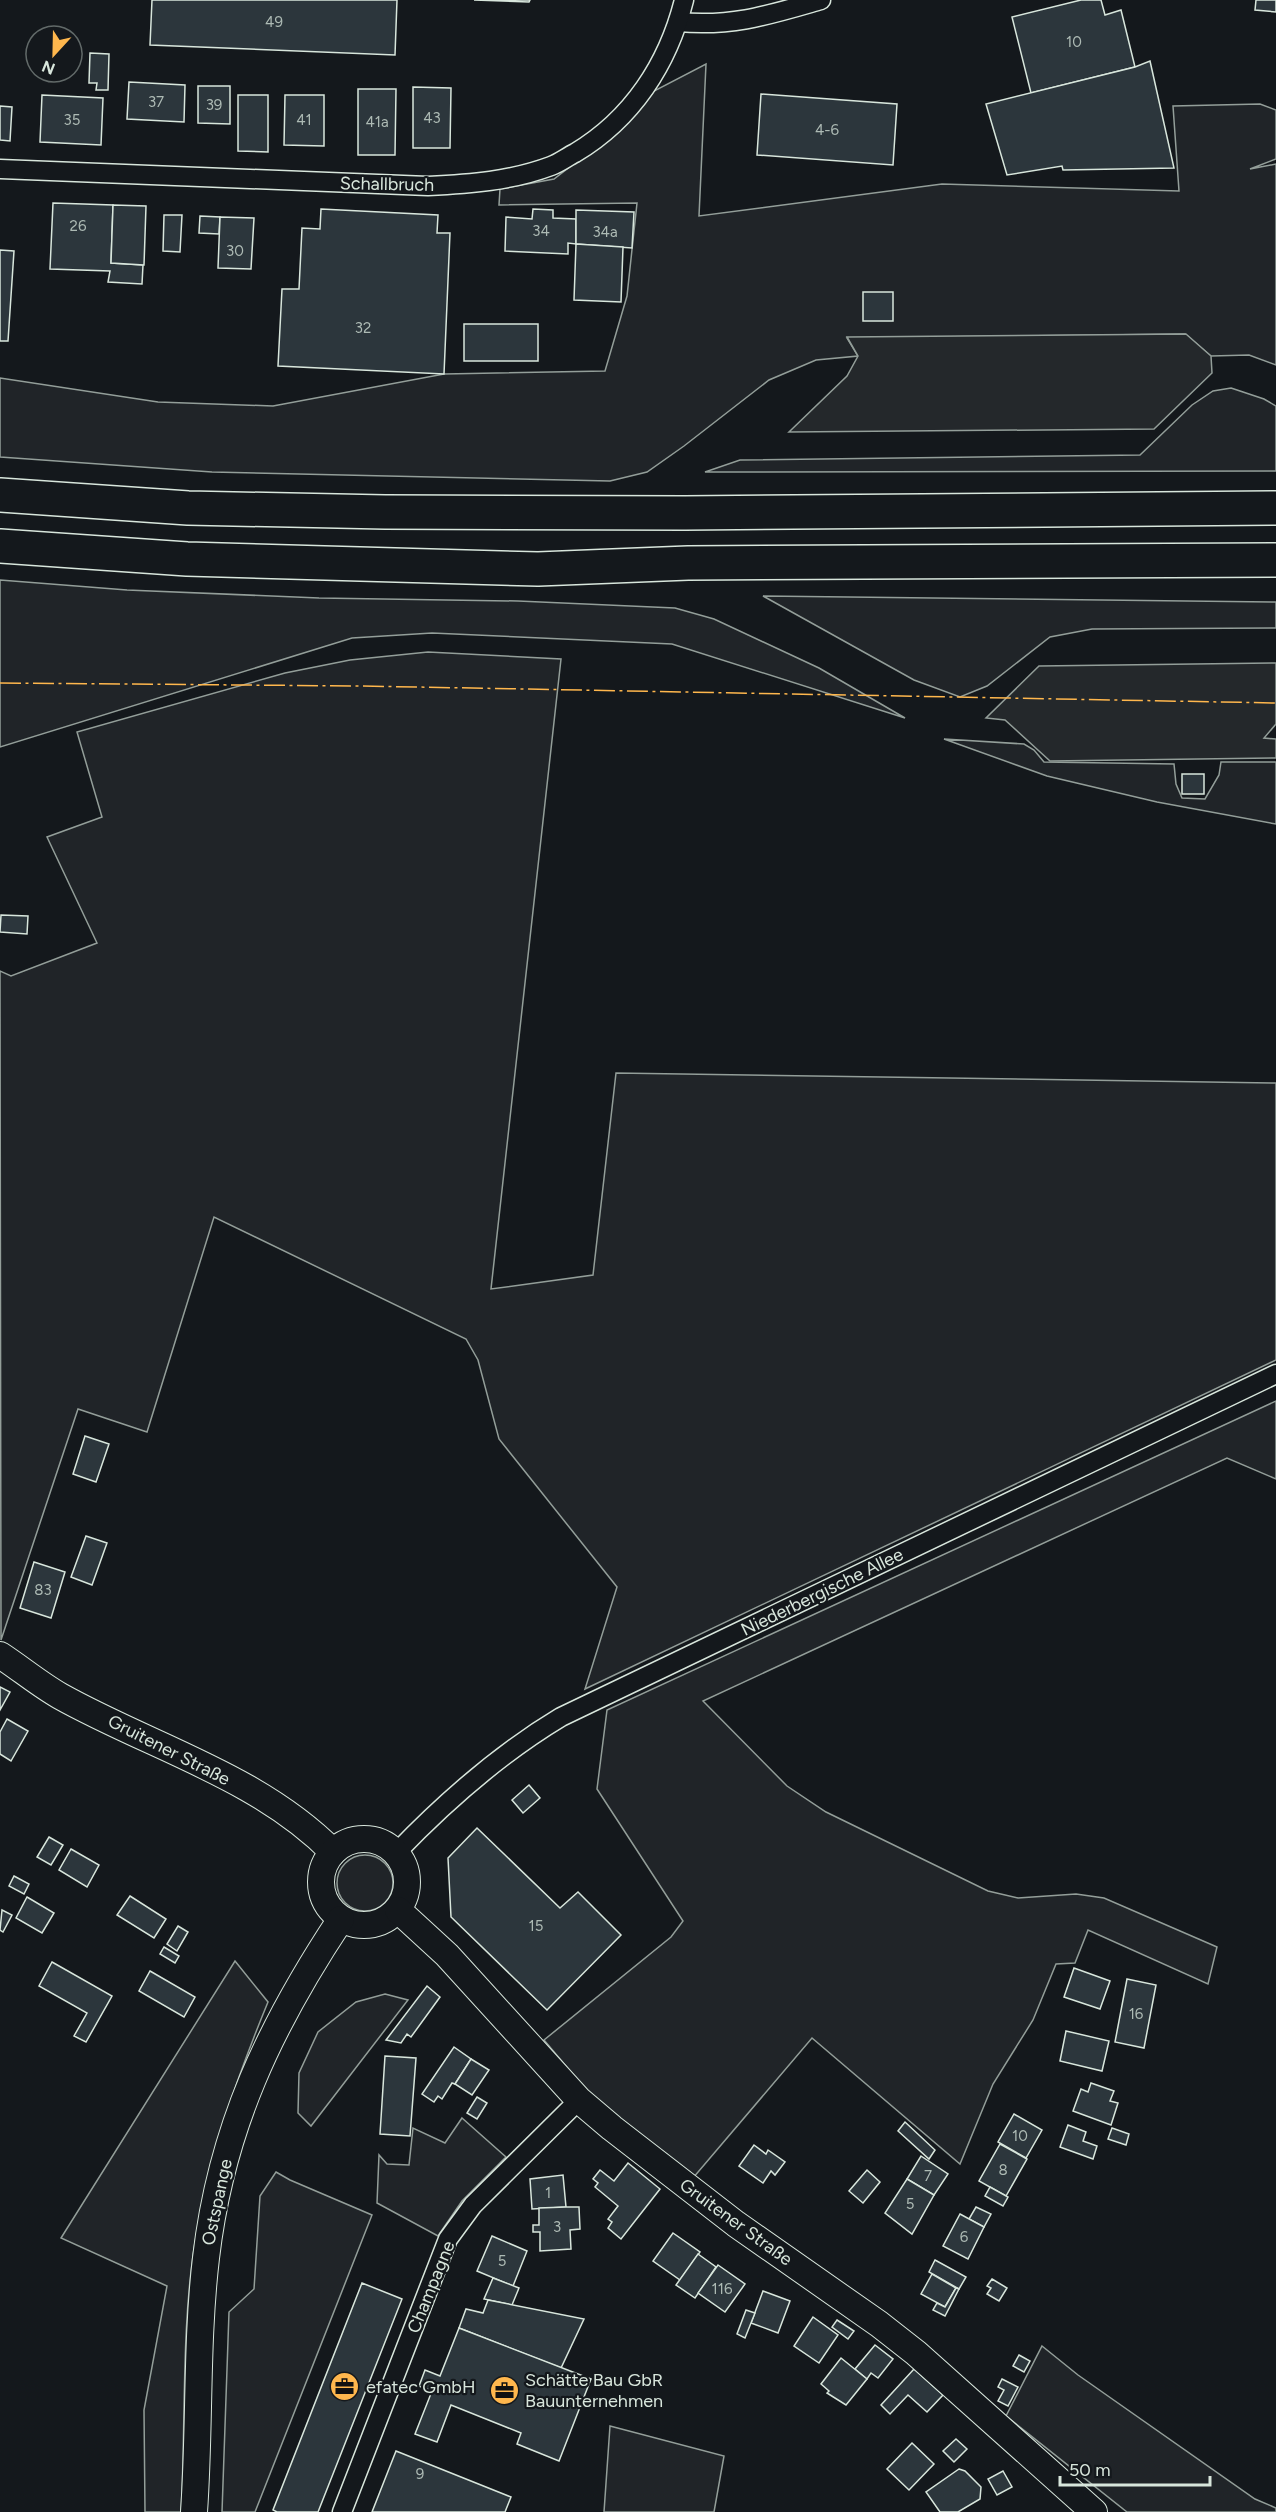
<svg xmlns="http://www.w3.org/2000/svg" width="1276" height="2512" font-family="Figtree,sans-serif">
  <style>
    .green { fill: #202428; stroke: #939e99; stroke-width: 1.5 }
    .parking { fill: #24282b; stroke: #939e99; stroke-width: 1.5 }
    .building { fill: #2c363c; stroke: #d8e6dc; stroke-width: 1.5 }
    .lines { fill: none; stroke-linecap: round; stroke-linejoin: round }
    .minor-casing { stroke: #d8e6dc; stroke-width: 21 }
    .secondary-casing { stroke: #d8e6dc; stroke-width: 28 }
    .motorway-casing { stroke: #d8e6dc; stroke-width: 36 }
    .minor { stroke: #14181c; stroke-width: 18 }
    .secondary { stroke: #14181c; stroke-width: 26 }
    .motorway { stroke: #14181c; stroke-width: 33 }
    .power { stroke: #ffb74d; stroke-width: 1.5; stroke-dasharray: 21 4.5 3 4.5; stroke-linecap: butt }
    .labels { text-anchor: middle; stroke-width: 4.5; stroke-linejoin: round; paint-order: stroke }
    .number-label { font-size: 15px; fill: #adbab4 }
    .street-label { font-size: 18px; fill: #d8e6dc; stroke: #14181c }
    .poi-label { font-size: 18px; fill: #d8e6dc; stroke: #14181c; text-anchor: start }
  </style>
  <rect width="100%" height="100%" fill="#14181c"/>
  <g class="green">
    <path d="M706 64 699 216 942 184 1179 191 1173 106 1260 104 1276 110V159L1250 169 1276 164V365L1249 355 1211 356 1185 334 847 338 858 356 816 360 769 380 684 446 647 472 610 481 212 472 0 457V378L158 402 273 406 444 374 605 371 627 296 637 203 499 205 500 189 554 179 629 121 654 91Z"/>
    <path d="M1231 388 1264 399 1276 406V471L705 472 740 460 1140 455 1192 405 1213 391Z"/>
    <path d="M0 580 127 590 319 598 518 601 675 608 714 619 819 668 905 718 672 644 432 633 352 638 0 747Z"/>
    <path d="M763 596 1276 602V628L1092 629 1050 637 987 686 960 697 914 680Z"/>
    <path d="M428 652 561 659 491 1289 593 1275 616 1073 1276 1083V1360L585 1689 617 1587 499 1439 478 1360 466 1339 214 1217 147 1432 78 1409 1 1640 0 971 11 976 97 943 47 837 102 817 77 732 285 673 350 660Z"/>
    <path d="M944 739 1024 744 1034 750 1044 762 1174 764 1176 784 1182 798 1205 799 1219 775 1221 762H1276V824L1157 802 1047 776Z"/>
    <path d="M1276 1401V1479L1227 1458 703 1701 787 1786 826 1812 988 1891 1018 1898 1076 1894 1104 1898 1217 1947 1208 1984 1088 1930 1075 1963 1056 1964 1033 2020 993 2084 960 2164 812 2038 693 2178 587 2091 544 2040 671 1937 683 1921 597 1789 607 1710Z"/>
    <circle cx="365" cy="1883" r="28"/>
    <path d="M235 1961 268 2002C236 2080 208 2159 195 2242 181 2329 186 2424 181 2512H145L144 2410 167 2286 61 2238Z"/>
    <path d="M385 1994 408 2000 311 2126 298 2113 299 2073 318 2032 356 2002Z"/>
    <path d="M462 2118 506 2157 462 2201 438 2236 377 2203 379 2155 387 2164 409 2165 413 2128 445 2143Z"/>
    <path d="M276 2172 290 2180 372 2215 255 2512H222L229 2312 254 2289 260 2196Z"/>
    <path d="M1042 2346 1078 2375 1255 2499 1276 2508V2512H1127L1006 2416Z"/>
    <path d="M610 2426 724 2456 714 2512H604Z"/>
  </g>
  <g class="parking">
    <path d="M1186 334 1211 356 1212 373 1154 429 789 432 847 376 858 356 847 337Z"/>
    <path d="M1276 663V724L1264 738 1276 739V758L1050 761 1005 720 986 718 1039 666Z"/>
  </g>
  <g class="building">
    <path d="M152 0H397L395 55 150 45Z"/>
    <path d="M474 0H530L529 2Z"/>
    <path d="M1081 0H1101L1105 15 1121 10 1135 67 1031 93 1012 17Z"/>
    <path d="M1256 0H1276V12L1255 10Z"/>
    <path d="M90 53 109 54 108 90H96L97 83H89Z"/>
    <path d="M1150 61 1174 168 1063 170 1062 166 1007 175 986 104 1135 67Z"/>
    <path d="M129 82 185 85 184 122 127 119Z"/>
    <path d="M198 86H230V124L198 123Z"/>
    <path d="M413 87 451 88 450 148H413Z"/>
    <path d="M358 89H396L395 155H358Z"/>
    <path d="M761 94 897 104 893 165 757 155Z"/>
    <path d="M42 95 103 98 101 145 40 142Z"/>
    <path d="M238 95H268V152L238 151Z"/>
    <path d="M285 95H324V146L284 145Z"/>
    <path d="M0 106 12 107 10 141 0 140Z"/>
    <path d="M53 203 113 205 111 263 143 265 142 284 108 282 110 271 50 269Z"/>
    <path d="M113 205 146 206 144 265 111 263Z"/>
    <path d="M321 209 438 215 437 233H450L444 374 278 366 282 289H299L302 228 320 229Z"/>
    <path d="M533 209 553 210V218L576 219V244L568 243V254L505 251 506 217 532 219Z"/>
    <path d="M576 210 634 212 632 248 576 244Z"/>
    <path d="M164 215H182L180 252 163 251Z"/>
    <path d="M200 216 220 217 219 234 199 233Z"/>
    <path d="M220 217 254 218 251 269 218 268Z"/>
    <path d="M576 244 623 247 621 302 574 300Z"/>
    <path d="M0 250 14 251 8 341H0Z"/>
    <rect x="863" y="292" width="30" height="29"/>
    <rect x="464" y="324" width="74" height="37"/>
    <rect x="1182" y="774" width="22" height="20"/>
    <path d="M1 915 28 916 27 934 0 932Z"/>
    <path d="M85 1436 109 1444 96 1482 73 1474Z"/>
    <path d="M86 1536 107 1543 92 1585 71 1577Z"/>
    <path d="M34 1562 65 1572 51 1618 20 1608Z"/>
    <path d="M0 1687 10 1692 0 1710Z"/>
    <path d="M7 1719 28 1731 11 1761 0 1754V1732Z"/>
    <path d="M529 1785 540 1798 523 1813 512 1800Z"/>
    <path d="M477 1828 560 1908 578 1892 621 1935 547 2010 451 1917 448 1858Z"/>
    <path d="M49 1837 63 1845 51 1865 37 1857Z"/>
    <path d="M71 1849 99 1865 87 1887 59 1870Z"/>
    <path d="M14 1876 29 1884 24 1894 9 1886Z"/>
    <path d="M130 1896 166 1919 154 1938 117 1915Z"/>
    <path d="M27 1897 54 1913 42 1933 16 1918Z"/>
    <path d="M2 1910 12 1915 3 1932 0 1930Z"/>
    <path d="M178 1926 188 1932 177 1951 167 1944Z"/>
    <path d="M164 1947 179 1956 175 1963 160 1954Z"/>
    <path d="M52 1962 112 1996 86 2042 74 2036 87 2013 39 1986Z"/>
    <path d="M1074 1968 1110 1981 1100 2009 1064 1997Z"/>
    <path d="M150 1971 195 1997 184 2017 139 1991Z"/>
    <path d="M1127 1979 1156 1985 1144 2048 1115 2042Z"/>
    <path d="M427 1986 440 1997 411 2037 407 2034 401 2043 386 2040Z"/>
    <path d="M1066 2031 1109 2041 1102 2071 1060 2061Z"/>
    <path d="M454 2047 471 2059 455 2084 452 2083 442 2099 438 2096 434 2102 422 2094Z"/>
    <path d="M385 2056 416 2058 410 2136 380 2134Z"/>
    <path d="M471 2059 489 2070 472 2095 455 2084Z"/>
    <path d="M1091 2083 1114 2091 1110 2101 1118 2103 1111 2125 1073 2111 1081 2089 1088 2092Z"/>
    <path d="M477 2097 487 2103 477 2119 467 2113Z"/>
    <path d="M1014 2114 1042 2130 1026 2158 998 2142Z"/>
    <path d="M905 2122 935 2150 929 2159 898 2131Z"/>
    <path d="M1068 2125 1086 2132 1083 2141 1097 2146 1093 2159 1060 2147Z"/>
    <path d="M1112 2128 1129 2134 1126 2145 1108 2139Z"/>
    <path d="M1000 2144 1027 2159 1006 2196 979 2181Z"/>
    <path d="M754 2145 766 2154 768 2150 785 2162 775 2175 771 2171 763 2183 739 2166Z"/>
    <path d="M921 2156 948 2174 934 2195 907 2179Z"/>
    <path d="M628 2163 660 2189 621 2239 608 2228 612 2222 608 2219 618 2206 595 2187 598 2183 593 2179 600 2170 614 2181Z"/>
    <path d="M867 2170 880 2182 863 2203 849 2191Z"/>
    <path d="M563 2175 566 2207 532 2209 530 2179Z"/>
    <path d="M907 2179 934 2195 912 2234 885 2213Z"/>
    <path d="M990 2187 1008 2197 1003 2206 985 2196Z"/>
    <path d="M566 2207H579L580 2229 570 2230 571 2249 540 2251V2232H533V2225H539V2208Z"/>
    <path d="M976 2207 991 2214 984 2227 969 2219Z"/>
    <path d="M960 2214 984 2227 968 2259 943 2246Z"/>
    <path d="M673 2233 700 2252 680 2280 653 2261Z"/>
    <path d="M492 2236 527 2251 513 2286 477 2271Z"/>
    <path d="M698 2254 716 2267 695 2298 676 2285Z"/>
    <path d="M935 2260 966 2277 959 2289 929 2272Z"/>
    <path d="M718 2265 745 2284 725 2312 698 2293Z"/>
    <path d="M932 2274 956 2288 945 2307 921 2294Z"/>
    <path d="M493 2278 519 2288 512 2305 484 2299Z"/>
    <path d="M992 2279 1007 2288 999 2301 987 2294 991 2288 987 2286Z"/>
    <path d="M362 2283 402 2299 318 2512H277L273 2510Z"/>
    <path d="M956 2288 959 2289 945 2316 933 2310 937 2303 945 2307Z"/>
    <path d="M763 2291 790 2301 778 2333 751 2323Z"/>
    <path d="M488 2300 584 2319 561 2368 459 2328 466 2309 483 2313Z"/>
    <path d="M746 2310 755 2313 745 2338 737 2334Z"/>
    <path d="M813 2317 838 2335 819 2363 794 2346Z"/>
    <path d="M837 2320 854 2331 848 2339 832 2327Z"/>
    <path d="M459 2328 591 2379 559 2461 517 2444 521 2433 451 2405 437 2442 415 2434 432 2391 419 2386 425 2370 440 2376Z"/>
    <path d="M875 2345 893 2359 878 2378 871 2373 867 2379 855 2369Z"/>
    <path d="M1019 2355 1030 2361 1024 2372 1013 2366Z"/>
    <path d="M841 2358 867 2379 846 2405 827 2393 829 2391 821 2384Z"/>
    <path d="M914 2369 943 2395 927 2412 908 2395 890 2414 881 2405Z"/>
    <path d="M1002 2379 1018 2387 1008 2406 998 2401 1004 2390 998 2387Z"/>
    <path d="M956 2439 967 2449 954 2462 943 2451Z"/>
    <path d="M912 2443 934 2464 909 2490 887 2469Z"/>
    <path d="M396 2451 511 2497 505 2512H372Z"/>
    <path d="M959 2469 965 2471 981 2487 980 2499 958 2512H940L926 2492Z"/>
    <path d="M1003 2471 1012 2487 997 2495 988 2479Z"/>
  </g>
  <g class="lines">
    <defs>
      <g id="minor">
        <path d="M678 22C733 27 769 15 821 0"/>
        <path d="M0 169 428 186C470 184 511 181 551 166 559 163 567 157 575 153 632 119 668 64 684 0"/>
        <path d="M396 1853C445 1802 501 1753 561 1717L1276 1374"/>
        <path d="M342 2512 448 2239 473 2205 579 2100"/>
      </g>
      <g id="secondary">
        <path d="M0 1655C20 1668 39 1684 60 1696 151 1747 258 1776 333 1852"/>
        <circle cx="364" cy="1882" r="43"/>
        <path d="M398 1910 447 1955 579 2100 612 2128 736 2224 879 2324 916 2353 1094 2512"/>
        <path d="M194 2512C200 2427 196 2342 206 2258 221 2128 270 2026 341 1919"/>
      </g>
      <g id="motorway">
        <path d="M0 495 188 508 385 512 685 513 1276 508"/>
        <path d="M0 546 187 559 538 569 688 563 1276 560"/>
      </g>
    </defs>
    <use href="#minor" class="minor-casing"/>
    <use href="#secondary" class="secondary-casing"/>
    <use href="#motorway" class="motorway-casing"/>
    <use href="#minor" class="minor"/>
    <use href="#secondary" class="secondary"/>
    <use href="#motorway" class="motorway"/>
    <path class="power" d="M0 683 362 686 1276 703"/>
  </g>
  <defs>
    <symbol id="office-disc" viewBox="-11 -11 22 22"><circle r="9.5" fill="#ffb74d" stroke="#14181c"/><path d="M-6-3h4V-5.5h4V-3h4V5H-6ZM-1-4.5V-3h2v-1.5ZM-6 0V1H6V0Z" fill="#111"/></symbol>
  </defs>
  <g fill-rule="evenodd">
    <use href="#office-disc" x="328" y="2370" width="33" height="33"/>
    <use href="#office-disc" x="488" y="2374" width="33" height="33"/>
  </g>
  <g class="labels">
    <g class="number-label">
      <text x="274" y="27">49</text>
      <text x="1074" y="47">10</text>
      <text x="156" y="107">37</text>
      <text x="214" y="110">39</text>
      <text x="432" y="123">43</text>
      <text x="72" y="125">35</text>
      <text x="304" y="125">41</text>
      <text x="377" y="127">41a</text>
      <text x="827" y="135">4-6</text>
      <text x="78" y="231">26</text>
      <text x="541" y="236">34</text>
      <text x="605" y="237">34a</text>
      <text x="235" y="256">30</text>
      <text x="363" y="333">32</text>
      <text x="43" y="1595">83</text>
      <text x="536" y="1931">15</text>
      <text x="1136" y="2019">16</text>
      <text x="1020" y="2141">10</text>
      <text x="1003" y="2175">8</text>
      <text x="928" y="2181">7</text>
      <text x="548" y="2198">1</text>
      <text x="910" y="2209">5</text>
      <text x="557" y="2232">3</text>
      <text x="964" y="2242">6</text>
      <text x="502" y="2266">5</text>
      <text x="722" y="2294">116</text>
      <text x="420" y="2479">9</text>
    </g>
    <g class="street-label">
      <text transform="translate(387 184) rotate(1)" y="6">Schallbruch</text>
      <text transform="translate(822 1592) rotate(-26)" y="6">Niederbergische Allee</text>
      <text transform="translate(169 1750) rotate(27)" y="6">Gruitener Straße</text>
      <text transform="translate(217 2202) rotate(-78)" y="6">Ostspange</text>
      <text transform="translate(736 2222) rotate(36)" y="6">Gruitener Straße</text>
      <text transform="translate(431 2287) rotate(-68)" y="6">Champagne</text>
    </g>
    <g class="poi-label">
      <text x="525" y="2386">Schätte Bau GbR<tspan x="525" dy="21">Bauunternehmen</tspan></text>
      <text x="366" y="2393">efatec GmbH</text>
    </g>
  </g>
  <g transform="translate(54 54) rotate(202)"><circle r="28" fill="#14181c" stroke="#626a69" stroke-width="1.5"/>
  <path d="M0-4.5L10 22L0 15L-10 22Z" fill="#ffb74d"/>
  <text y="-9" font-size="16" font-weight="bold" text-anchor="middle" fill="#d8e6dc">N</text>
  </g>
  <path d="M1060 2476v9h150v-9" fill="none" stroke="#d8e6dc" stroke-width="3"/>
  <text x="1069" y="2476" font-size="18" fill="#d8e6dc" stroke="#14181c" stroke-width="4.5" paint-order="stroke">50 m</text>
</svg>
